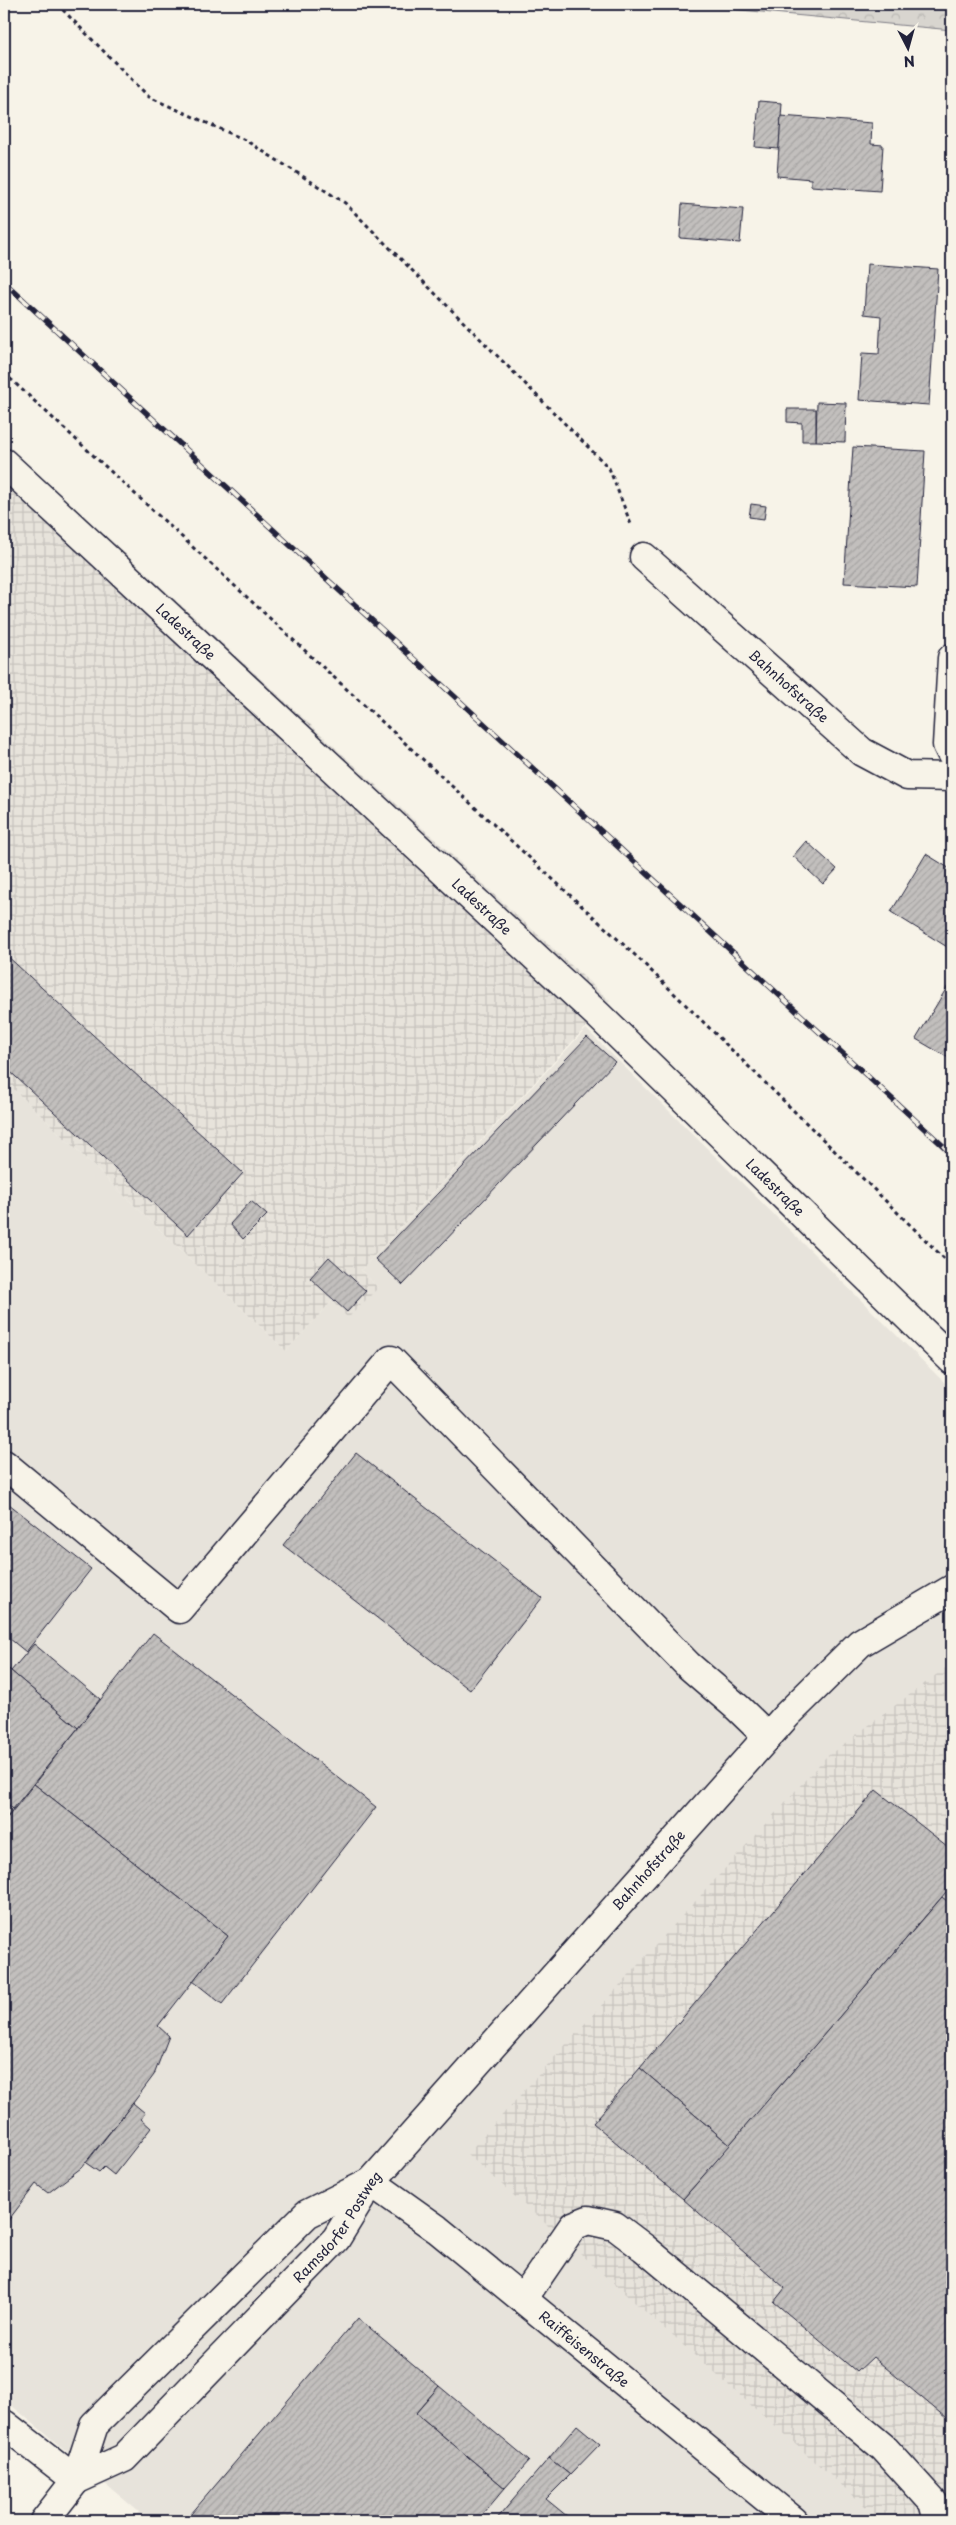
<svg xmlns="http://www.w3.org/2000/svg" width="956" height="2525" font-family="'Playpen Sans',sans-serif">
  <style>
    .built { fill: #e7e3db }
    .industrial { fill: url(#industrial-grid) }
    .forest { fill: url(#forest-crowns); stroke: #7d7c85 }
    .building { fill: url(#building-hatch); stroke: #22223b }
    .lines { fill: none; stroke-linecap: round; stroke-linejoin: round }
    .minor-casing { stroke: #22223b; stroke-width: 31 }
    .path { stroke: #22223b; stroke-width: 3; stroke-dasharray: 4 4; stroke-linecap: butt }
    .minor { stroke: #f7f3e8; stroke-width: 28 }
    .rail-casing { stroke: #22223b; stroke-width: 5.5 }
    .rail { stroke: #f7f3e8; stroke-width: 4; stroke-dasharray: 11; stroke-linecap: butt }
    .labels { text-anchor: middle; stroke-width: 4; stroke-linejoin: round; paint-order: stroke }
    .street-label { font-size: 14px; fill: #22223b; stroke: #f7f3e8 }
  </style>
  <defs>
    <pattern id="industrial-grid" width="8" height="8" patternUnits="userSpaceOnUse" patternTransform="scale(1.25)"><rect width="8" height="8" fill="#e7e3db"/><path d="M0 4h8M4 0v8" fill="none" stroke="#c6c2bd"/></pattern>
    <pattern id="forest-crowns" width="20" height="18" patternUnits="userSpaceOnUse" patternTransform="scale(1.25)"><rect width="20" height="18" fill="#d8d5cf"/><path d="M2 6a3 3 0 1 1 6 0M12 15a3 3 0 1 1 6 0" fill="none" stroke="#b9b7b3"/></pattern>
    <pattern id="building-hatch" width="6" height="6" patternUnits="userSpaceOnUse" patternTransform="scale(1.25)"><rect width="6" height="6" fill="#c2bfbd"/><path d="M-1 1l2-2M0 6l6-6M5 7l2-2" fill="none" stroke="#a6a4a3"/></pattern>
  </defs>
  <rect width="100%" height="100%" fill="#f7f3e8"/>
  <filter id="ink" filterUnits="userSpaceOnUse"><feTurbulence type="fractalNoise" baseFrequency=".02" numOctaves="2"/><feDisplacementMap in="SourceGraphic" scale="10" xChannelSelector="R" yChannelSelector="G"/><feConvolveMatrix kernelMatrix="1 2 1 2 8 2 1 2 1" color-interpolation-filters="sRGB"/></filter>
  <g filter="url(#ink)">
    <path class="built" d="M586 1029 952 1390V2521H132L139 2512 4 2399V1080L286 1351 332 1301 377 1287 361 1270Z"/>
    <g class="industrial">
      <path d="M4 442 610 1001 361 1270 378 1288 348 1318 332 1301 286 1351 4 1080Z"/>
      <path d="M952 1663V2521H882L467 2154 825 1758Z"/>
    </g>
    <path class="forest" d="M731 4H952V30L730 9Z"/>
    <g class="building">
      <path d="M759 101 782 103 779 149 755 147Z"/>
      <path d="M781 116 872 123 871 144 883 145 880 191 811 186V179L777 176Z"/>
      <path d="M682 204 743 209 740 243 680 238Z"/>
      <path d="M867 264 938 269 929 405 859 400 862 353 879 354 881 316 864 314Z"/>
      <path d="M817 402 846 403 845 442 816 441Z"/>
      <path d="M787 409H816V441H802V423L787 422Z"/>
      <path d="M853 447 925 451 917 587 844 583Z"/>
      <path d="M751 504 766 506 764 519 749 517Z"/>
      <path d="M806 841 837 869 823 884 793 856Z"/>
      <path d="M926 854 952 870V950L891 912Z"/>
      <path d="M4 953 243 1173 188 1235 4 1066Z"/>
      <path d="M952 979V1060L916 1039Z"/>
      <path d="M587 1037 615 1062 403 1285 375 1259Z"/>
      <path d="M251 1201 267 1215 243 1239 230 1224Z"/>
      <path d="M329 1257 366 1291 347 1312 310 1278Z"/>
      <path d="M356 1453 542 1598 470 1690 283 1545Z"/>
      <path d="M4 1500 91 1569 26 1652 4 1634Z"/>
      <path d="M153 1633 376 1807 222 2004 193 1981 228 1936 34 1784Z"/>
      <path d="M34 1644 100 1699 78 1728 11 1671Z"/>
      <path d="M4 1665 78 1728 13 1809 4 1801Z"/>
      <path d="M34 1784 228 1936 158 2026 169 2036 154 2075 133 2103 81 2168 48 2193 36 2184 4 2226V1822Z"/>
      <path d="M876 1790 952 1850V1885L730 2145 640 2068Z"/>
      <path d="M4 1801 13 1809 4 1822Z"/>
      <path d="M942 1897 952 1905V2423L873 2357 857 2372 774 2302 785 2288 683 2199Z"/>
      <path d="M640 2068 730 2145 683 2199 593 2123Z"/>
      <path d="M133 2103 145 2113 141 2119 151 2128 114 2175 104 2167 99 2172 86 2163Z"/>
      <path d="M358 2318 439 2386 416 2413 505 2488 477 2521H185Z"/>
      <path d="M439 2386 529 2461 505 2488 416 2413Z"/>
      <path d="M577 2425 600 2444 570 2475 549 2458Z"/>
      <path d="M549 2458 570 2475 546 2499 573 2521H495Z"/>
    </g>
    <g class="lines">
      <defs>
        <g id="minor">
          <path id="s1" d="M4 463 598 1015 952 1360"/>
          <path id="s2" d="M644 557 862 752 907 776 952 777"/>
          <path d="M952 658 947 745 952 755"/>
          <path d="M4 1464 179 1609 391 1360 688 1665 738 1708 768 1737"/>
          <path id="s3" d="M371 2182 437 2229 794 2521"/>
          <path d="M523 2299 573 2226 588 2220 615 2226 644 2248 884 2448 933 2502 938 2521"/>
          <path d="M4 2424 76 2480"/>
          <path id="s4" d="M76 2480 124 2458 336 2239 371 2182 787 1715 860 1643 952 1589"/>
          <path d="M44 2521 76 2480 94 2425 307 2214 371 2182"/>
        </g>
      </defs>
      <use href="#minor" class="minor-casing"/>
      <g class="path">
        <path d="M57 4 149 97 245 140 345 203 609 468 632 527"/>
        <path d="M4 373 636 956 952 1266"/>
      </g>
      <use href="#minor" class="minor"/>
      <defs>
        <path id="rail" d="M4 282 952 1154"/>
      </defs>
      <use href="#rail" class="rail-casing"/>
      <use href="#rail" class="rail"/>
    </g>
  </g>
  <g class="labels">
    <g class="street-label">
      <text dy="5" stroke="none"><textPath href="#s1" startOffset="248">Ladestraße</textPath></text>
      <text dy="5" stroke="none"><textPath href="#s2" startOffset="194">Bahnhofstraße</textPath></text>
      <text dy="5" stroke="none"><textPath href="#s1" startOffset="652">Ladestraße</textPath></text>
      <text dy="5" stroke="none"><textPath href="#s1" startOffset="1058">Ladestraße</textPath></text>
      <text dy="5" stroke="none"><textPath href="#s4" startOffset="842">Bahnhofstraße</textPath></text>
      <text dy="5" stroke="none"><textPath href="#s4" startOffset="368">Ramsdorfer Postweg</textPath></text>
      <text dy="5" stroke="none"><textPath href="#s3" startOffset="271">Raiffeisenstraße</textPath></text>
    </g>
  </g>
  <rect width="956" height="2525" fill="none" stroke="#f7f3e8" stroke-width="20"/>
  <rect x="10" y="10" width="936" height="2505" fill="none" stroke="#22223b" stroke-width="2" filter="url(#ink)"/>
  <g transform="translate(908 48) rotate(174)" stroke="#f7f3e8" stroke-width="4" paint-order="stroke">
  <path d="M0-4L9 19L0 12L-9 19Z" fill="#22223b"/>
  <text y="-8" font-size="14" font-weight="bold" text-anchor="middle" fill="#22223b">N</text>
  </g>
</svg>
